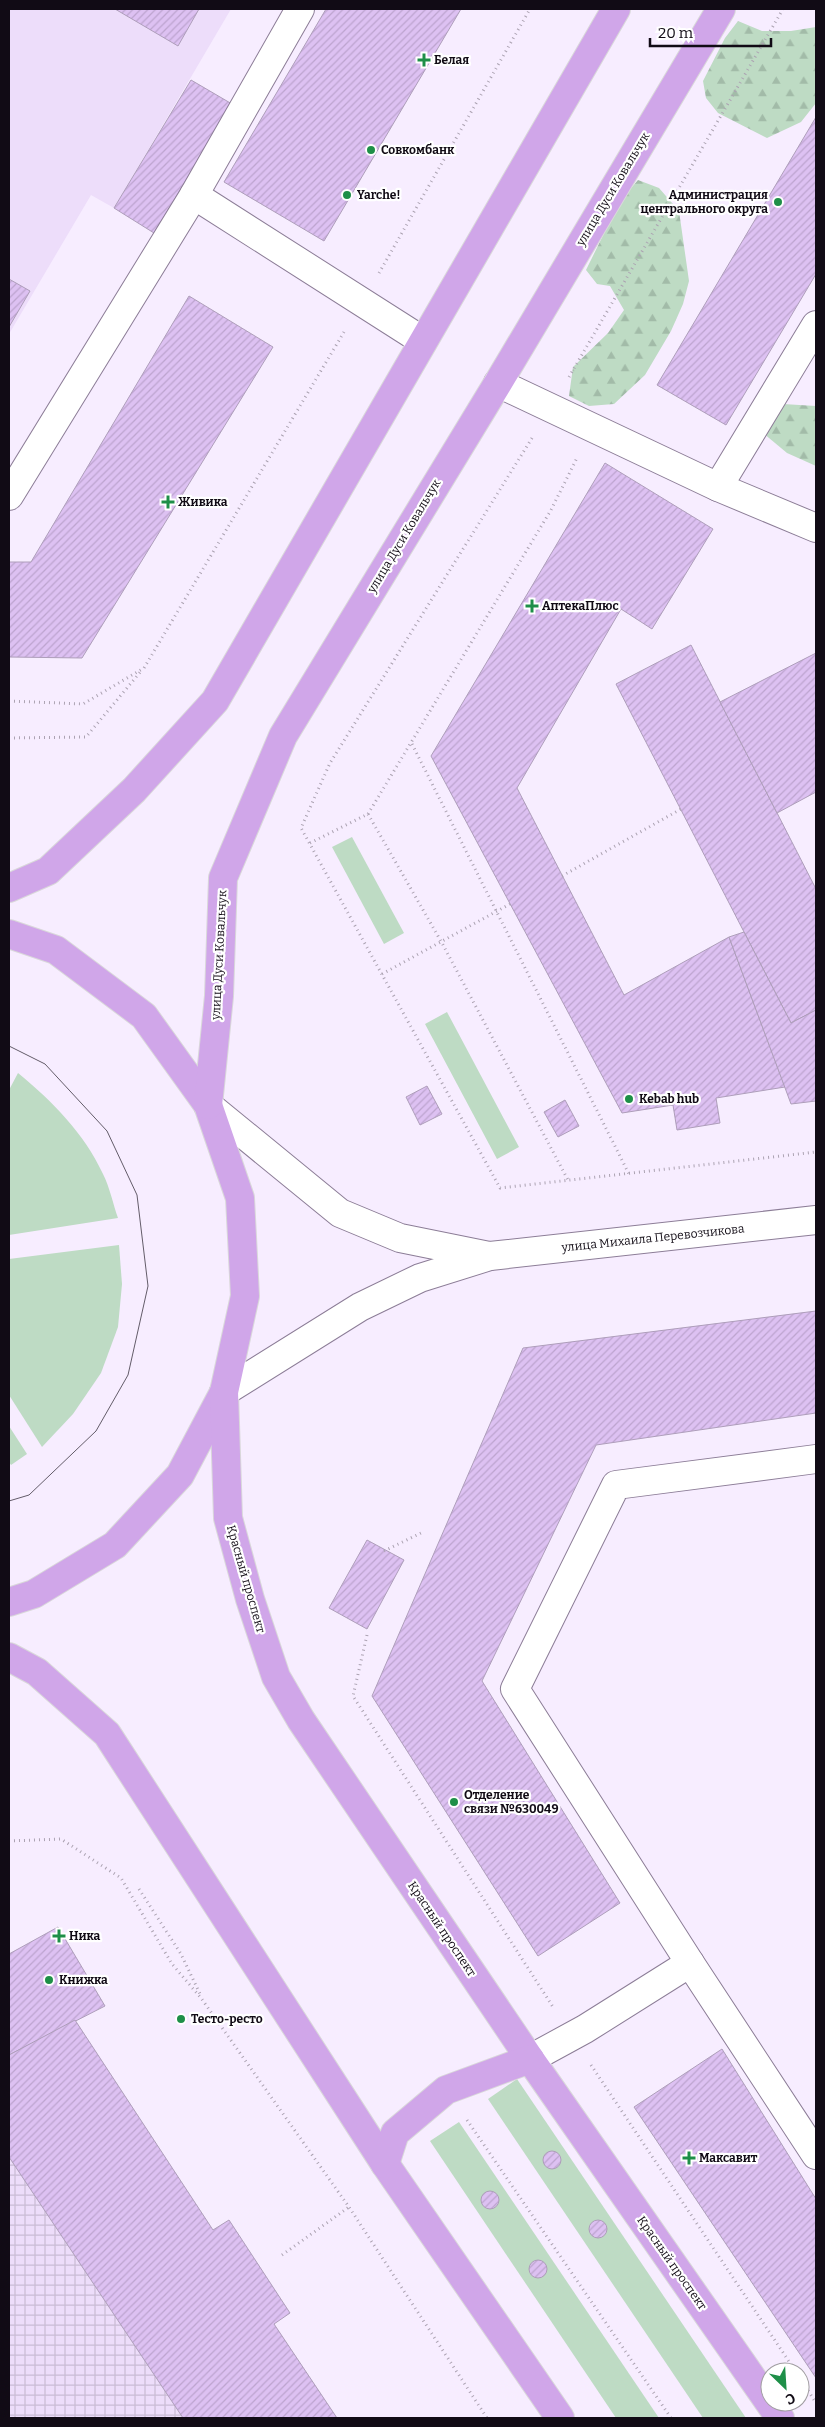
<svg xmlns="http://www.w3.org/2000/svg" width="825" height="2427" font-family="Bitter,serif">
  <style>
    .built { fill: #edddfa }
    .industrial { fill: url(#industrial-grid) }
    .grass { fill: #bedbc4 }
    .forest { fill: url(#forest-firs) }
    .building { fill: url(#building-hatch); stroke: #ae9eba }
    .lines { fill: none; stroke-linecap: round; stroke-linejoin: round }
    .minor-casing { stroke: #8c7d97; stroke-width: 30 }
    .major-casing { stroke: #d9d8da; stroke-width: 30 }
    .path { stroke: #aca3b2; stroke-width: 3; stroke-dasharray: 1 4; stroke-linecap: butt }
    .minor { stroke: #fff; stroke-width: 28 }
    .major { stroke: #d0a6e9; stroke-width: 28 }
    .tram { stroke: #635c69; stroke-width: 1 }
    .poi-dot { fill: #1e8f48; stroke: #fff; stroke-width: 2 }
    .labels { text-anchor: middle; stroke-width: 4.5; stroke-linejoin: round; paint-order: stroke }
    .poi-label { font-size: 12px; font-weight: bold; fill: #110b15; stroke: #fff; text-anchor: start }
    .street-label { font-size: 12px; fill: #110b15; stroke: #fff }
  </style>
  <defs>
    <pattern id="industrial-grid" width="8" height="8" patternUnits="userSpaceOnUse" patternTransform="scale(1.25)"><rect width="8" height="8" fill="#edddfa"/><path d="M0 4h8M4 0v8" fill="none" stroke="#cabcd5"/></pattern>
    <pattern id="forest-firs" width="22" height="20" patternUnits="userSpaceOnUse" patternTransform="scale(1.25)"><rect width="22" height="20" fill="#bedbc4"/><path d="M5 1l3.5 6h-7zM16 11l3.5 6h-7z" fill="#a2bba8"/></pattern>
    <pattern id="building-hatch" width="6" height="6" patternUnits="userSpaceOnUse" patternTransform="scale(1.25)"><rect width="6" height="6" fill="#ddc1f2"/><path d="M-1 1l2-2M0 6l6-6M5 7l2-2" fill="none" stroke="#bda4cf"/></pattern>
  </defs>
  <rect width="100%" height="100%" fill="#f7edff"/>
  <path class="built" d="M9 9H231L114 208 91 195 9 334Z"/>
  <path class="industrial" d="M9 2051 258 2418H9Z"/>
  <g class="grass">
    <path d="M352 837 404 933 384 944 332 847Z"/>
    <path d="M447 1012 519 1147 497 1159 425 1024Z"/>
    <path d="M18 1073C52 1101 84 1133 103 1174 110 1188 113 1204 118 1218L9 1235V1090Z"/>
    <path d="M119 1245 122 1284 118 1327 101 1373 73 1414 42 1447 9 1395V1259Z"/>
    <path d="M9 1426 27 1454 11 1465 9 1462Z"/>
    <path d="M517 2079 746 2418H703L488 2099Z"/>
    <path d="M459 2122 659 2418H616L430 2141Z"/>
  </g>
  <g class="forest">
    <path d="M738 21 762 31H791L816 27V103L801 122 767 138 718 113 706 98 703 81 725 38Z"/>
    <path d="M638 180 659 188 679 211 689 281 683 304 671 331 645 375 614 404 589 406 569 396 573 367 608 333 624 310 610 286 597 284 586 270 620 201Z"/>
    <path d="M783 404 816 406V466L787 453 763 433Z"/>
  </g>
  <g class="building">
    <path d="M115 9H199L178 46Z"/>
    <path d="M326 9H461L324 241 224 182Z"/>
    <path d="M191 80 232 104 154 233 114 208Z"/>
    <path d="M816 117V274L726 425 657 385Z"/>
    <path d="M9 279 30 291 9 327Z"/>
    <path d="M189 296 273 347 82 658 9 657V562H31Z"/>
    <path d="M605 463 713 529 652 629 621 609 517 788 624 995 729 937 785 1087 716 1098 720 1123 677 1130 673 1105 622 1113 431 756Z"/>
    <path d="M691 645 816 889V1010L791 1023 616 684Z"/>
    <path d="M816 653V792L777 813 720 702Z"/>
    <path d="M744 932 791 1023 816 1010V1101L791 1104 729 937Z"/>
    <path d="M427 1086 442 1114 420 1125 406 1097Z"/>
    <path d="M565 1100 579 1126 558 1137 544 1112Z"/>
    <path d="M816 1311V1413L596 1445 482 1681 620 1903 538 1956 372 1696 523 1348Z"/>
    <path d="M367 1540 404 1560 367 1629 329 1608Z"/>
    <path d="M58 1927 105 2006 9 2055V1954Z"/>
    <path d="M75 2020 213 2230 229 2220 290 2313 274 2324 337 2418H183L9 2157V2055Z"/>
    <path d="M722 2049 816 2199V2378L634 2107Z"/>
    <circle cx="552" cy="2160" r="9"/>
    <circle cx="490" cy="2200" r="9"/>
    <circle cx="598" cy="2229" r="9"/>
    <circle cx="538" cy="2269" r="9"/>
  </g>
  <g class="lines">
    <defs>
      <g id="minor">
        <path d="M300 9 194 195 423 341"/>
        <path d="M498 383 718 487 816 528"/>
        <path d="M718 487 816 325"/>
        <path d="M9 496 194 195"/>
        <path d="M208 1105 340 1213 400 1238 489 1256"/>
        <path d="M224 1392 360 1307 420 1278 490 1256 816 1220"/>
        <path d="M816 1459 616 1485 515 1689 690 1963 816 2155"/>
        <path d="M530 2059 585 2029 690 1963"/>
      </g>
      <g id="major">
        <path d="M9 888 48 871 134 790 215 701 616 9"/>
        <path d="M9 934 56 950 144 1016 208 1105 240 1198 245 1296 224 1392 180 1475 115 1545 34 1594 9 1602"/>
        <path d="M208 1105 219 996 223 878 283 736 498 383 721 9"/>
        <path d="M224 1392 228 1518 250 1599 276 1677 301 1720 530 2059 780 2418"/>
        <path d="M9 1657 37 1672 107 1734 385 2164 560 2418"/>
        <path d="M385 2164 395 2133 446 2090 530 2059"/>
      </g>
    </defs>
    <use href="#minor" class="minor-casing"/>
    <use href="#major" class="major-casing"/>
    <g class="path">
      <path d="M379 273 530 9"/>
      <path d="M569 377 783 9"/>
      <path d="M532 438 330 763 301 828 500 1188 816 1152"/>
      <path d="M9 701 83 704 144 668 344 332"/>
      <path d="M9 738 86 737 142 670"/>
      <path d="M412 744 629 1174"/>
      <path d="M368 814 551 510 577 458"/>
      <path d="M310 843 368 814 442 943 568 1180"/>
      <path d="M562 876 681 809"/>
      <path d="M382 974 510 904"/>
      <path d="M384 1551 423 1532"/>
      <path d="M367 1635 353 1696 553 2007"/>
      <path d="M9 1841 61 1839 121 1878 172 1964 201 1998 349 2207 487 2418"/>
      <path d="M139 1889 181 1954 200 1994"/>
      <path d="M591 2065 796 2372"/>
      <path d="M467 2120 671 2418"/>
      <path d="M282 2255 349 2207"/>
      <path d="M800 2378 816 2403"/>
    </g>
    <use href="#minor" class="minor"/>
    <use href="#major" class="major"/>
    <path class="tram" d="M9 1046 45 1064 107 1131 137 1195 148 1286 128 1375 96 1431 29 1495 9 1501"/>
  </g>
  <g class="poi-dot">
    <path d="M421.5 52.5h5v5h5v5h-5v5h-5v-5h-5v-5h5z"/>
    <circle cx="371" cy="150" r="5"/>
    <circle cx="347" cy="195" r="5"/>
    <circle cx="778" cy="202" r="5"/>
    <path d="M165.5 494.5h5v5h5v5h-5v5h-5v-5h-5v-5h5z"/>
    <path d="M529.5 598.5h5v5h5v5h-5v5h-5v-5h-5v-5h5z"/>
    <circle cx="629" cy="1099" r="5"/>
    <circle cx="454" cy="1802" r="5"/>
    <path d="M56.5 1928.5h5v5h5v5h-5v5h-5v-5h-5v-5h5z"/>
    <circle cx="49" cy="1980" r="5"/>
    <circle cx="181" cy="2019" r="5"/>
    <path d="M686.5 2150.5h5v5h5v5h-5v5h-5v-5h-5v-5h5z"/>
  </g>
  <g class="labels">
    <g class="poi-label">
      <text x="434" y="64">Белая</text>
      <text x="381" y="154">Совкомбанк</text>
      <text x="357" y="199">Yarche!</text>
      <text x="768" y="199" text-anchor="end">Администрация<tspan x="768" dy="14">центрального округа</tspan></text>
      <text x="178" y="506">Живика</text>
      <text x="542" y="610">АптекаПлюс</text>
      <text x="639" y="1103">Kebab hub</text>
      <text x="464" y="1799">Отделение<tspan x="464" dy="14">связи №630049</tspan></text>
      <text x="69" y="1940">Ника</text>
      <text x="59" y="1984">Книжка</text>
      <text x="191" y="2023">Тесто-ресто</text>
      <text x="699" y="2162">Максавит</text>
    </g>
    <g class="street-label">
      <text transform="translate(613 189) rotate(-59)" y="4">улица Дуси Ковальчук</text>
      <text transform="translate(404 536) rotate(-59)" y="4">улица Дуси Ковальчук</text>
      <text transform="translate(219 955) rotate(-87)" y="4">улица Дуси Ковальчук</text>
      <text transform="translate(653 1238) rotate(-6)" y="4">улица Михаила Перевозчикова</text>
      <text transform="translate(246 1579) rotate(74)" y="4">Красный проспект</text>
      <text transform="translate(442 1929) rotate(56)" y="4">Красный проспект</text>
      <text transform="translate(672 2263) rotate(55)" y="4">Красный проспект</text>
    </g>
  </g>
  <rect width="825" height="2427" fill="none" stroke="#110b15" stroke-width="20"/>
  <g transform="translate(785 2387) rotate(155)"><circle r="24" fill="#ffffff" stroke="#a09da1"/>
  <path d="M0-4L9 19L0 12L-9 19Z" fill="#1e8f48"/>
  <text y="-8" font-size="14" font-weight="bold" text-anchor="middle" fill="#110b15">С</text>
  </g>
  <path d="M650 38v8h121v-8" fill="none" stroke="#110b15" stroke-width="2.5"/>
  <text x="658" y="38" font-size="15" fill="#110b15" stroke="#ffffff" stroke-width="4" paint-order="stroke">20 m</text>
</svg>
